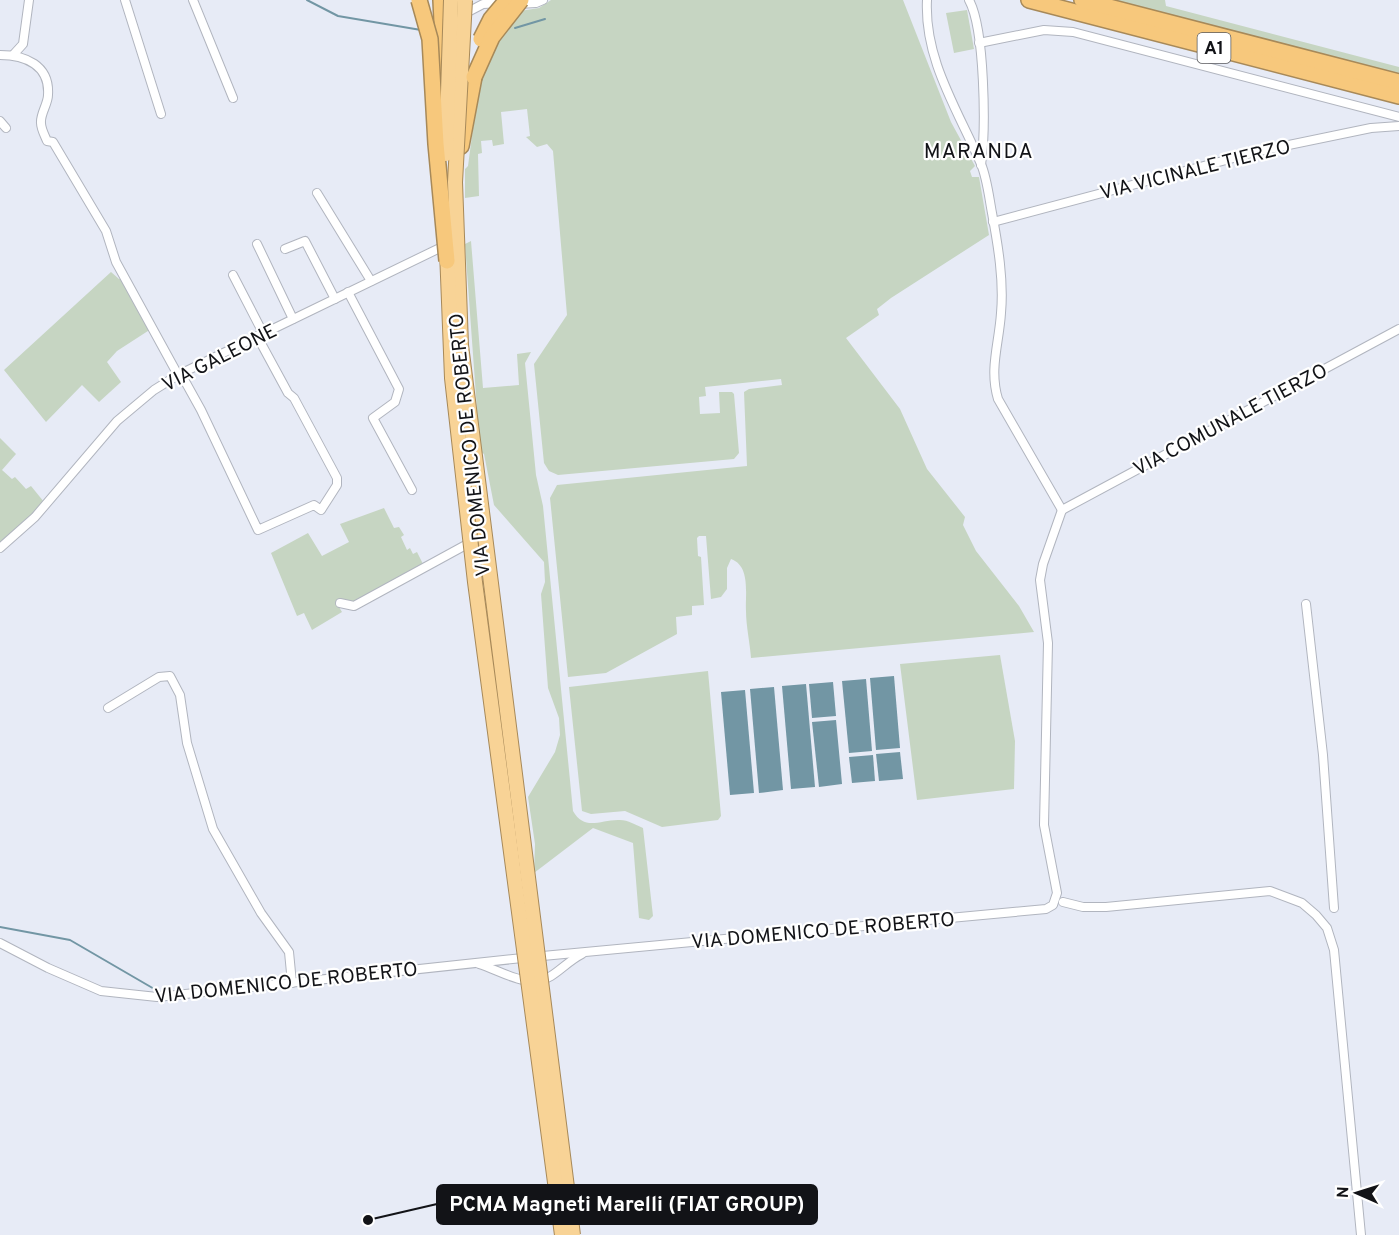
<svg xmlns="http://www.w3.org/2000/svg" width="1399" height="1235" font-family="Overpass,sans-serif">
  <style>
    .green { fill: #c6d5c2 }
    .water { fill: #7296a4 }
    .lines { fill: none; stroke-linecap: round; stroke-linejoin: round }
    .stream { stroke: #7296a4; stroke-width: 2 }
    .minor-casing { stroke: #b1b5bf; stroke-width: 10 }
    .motorway-casing { stroke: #a78959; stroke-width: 18 }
    .minor { stroke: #fff; stroke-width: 8 }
    .motorway { stroke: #f7c87c; stroke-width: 15 }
    .trunk-bridge-casing { stroke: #a78959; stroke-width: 16; stroke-linecap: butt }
    .motorway-bridge-casing { stroke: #a78959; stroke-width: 18; stroke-linecap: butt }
    .trunk-bridge { stroke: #f8d396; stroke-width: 14 }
    .motorway-bridge { stroke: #f7c87c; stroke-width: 15 }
    .labels { text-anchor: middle; stroke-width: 4.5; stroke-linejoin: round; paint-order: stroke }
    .shield { fill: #fff; stroke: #595a5d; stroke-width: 1.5 }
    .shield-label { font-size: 18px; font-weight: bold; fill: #121317 }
    .street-label { font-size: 20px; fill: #121317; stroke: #fff }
    .neighbourhood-label { font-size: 21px; letter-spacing: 1.5px; fill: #121317; stroke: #fff }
    .leader { fill: none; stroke: #121317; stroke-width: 2 }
    .callout-dot { fill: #121317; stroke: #fff; stroke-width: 2 }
    .callout { fill: #121317; stroke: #121317; stroke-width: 2 }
    .callout-label { font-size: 21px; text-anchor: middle; font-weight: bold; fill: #fff }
  </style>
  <rect width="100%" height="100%" fill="#e7ebf6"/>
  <g class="green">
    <path d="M551 0H903L951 122 975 166 970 171 972 177H979L989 235 891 298 877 309 879 315 846 338 900 409 927 469 965 517 963 525 976 551 1019 606 1034 632 751 658C750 643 746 626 746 611 745 595 751 566 731 559L727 568V589L721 597 711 599 706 536H699L697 538 698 556 701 557 704 605 692 606V615L676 617 677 634 606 673 568 677 550 498 557 485 747 466 744 392 749 389 782 385 781 379 705 387 706 396 699 397 700 414 720 413 719 392H732L734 394 739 453 734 459 558 475 549 471 544 463 534 364 567 315 553 151 547 144 537 147 526 137 530 136 527 109 501 112 504 144 493 146 492 140 481 141 482 153 478 154 479 196 465 198V169L468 166 479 83 496 40 520 11 539 8Z"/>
    <path d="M1112 0H1165L1166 6 1399 67V75Z"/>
    <path d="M967 10 974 49 954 53 946 13Z"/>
    <path d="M471 241 483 388 519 385 517 354 531 352 525 363 536 475 543 506 573 811C585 832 601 819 620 820 628 820 636 825 643 828L653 916 649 920 639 918 633 843 593 828 534 873 535 844 528 797 555 752 560 735 559 718 548 688 541 594 545 582 544 562 494 505 484 454 480 451 465 244Z"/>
    <path d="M111 272 119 279H123L151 329 117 351 107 362 121 382 99 402 82 385 46 422 4 370Z"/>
    <path d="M0 438 16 454 2 470 12 479 15 477 26 489 31 486 44 502 0 545Z"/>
    <path d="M384 508 394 528 399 527 404 535 401 537 407 550 410 548 413 554 417 552 423 564 351 603 345 604 342 599 336 602 342 612 312 630 304 613 297 616 271 553 308 533 322 556 349 542 340 524Z"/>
    <path d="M1000 655 1015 741 1014 789 917 800 900 664Z"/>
    <path d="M708 671 721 816 718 820 662 827 625 811 591 814 582 811 569 687Z"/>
  </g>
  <g class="water">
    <path d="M894 676 900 748 876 750 870 678Z"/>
    <path d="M866 679 872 751 849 753 842 681Z"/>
    <path d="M833 682 836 716 812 718 809 684Z"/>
    <path d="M806 684 815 787 791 789 782 686Z"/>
    <path d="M774 687 783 790 759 793 750 689Z"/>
    <path d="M745 690 754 793 730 795 721 692Z"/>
    <path d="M836 720 842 784 819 787 812 722Z"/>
    <path d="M900 752 903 779 879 781 876 754Z"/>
    <path d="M873 755 875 781 852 783 849 757Z"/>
  </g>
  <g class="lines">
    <g class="stream">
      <path d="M307 0 338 16 421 30"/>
      <path d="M515 28 545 19"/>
      <path d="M0 927 70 940 156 990"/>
    </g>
    <defs>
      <g id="minor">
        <path d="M125 0 161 114"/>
        <path d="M193 0 233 98"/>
        <path d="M927 0C924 60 958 110 981 164 987 178 989 197 992 213 998 245 1004 281 1001 313 999 344 989 369 998 399L1062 510"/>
        <path d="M969 0C985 29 986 130 981 165"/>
        <path d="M518 4 536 3 543 0"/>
        <path d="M464 14 483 4 503 3"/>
        <path d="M979 43 1044 30 1073 32 1399 117"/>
        <path d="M0 55C25 55 50 65 48 95 48 104 40 114 41 123 41 129 45 136 47 141L53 142 106 231 116 262 178 375"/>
        <path d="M13 55 23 44 29 0"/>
        <path d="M0 121 6 128"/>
        <path d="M317 193 371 281"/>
        <path d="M993 222 1260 151 1371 128 1399 126"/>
        <path d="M257 244 293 319"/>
        <path d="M285 249 305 241 335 299"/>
        <path d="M233 275 263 333"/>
        <path d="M348 292 399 389 395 402 373 418 412 490"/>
        <path d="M181 374 201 410 258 530 314 505 321 510 337 485V478L294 398 288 393 257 336"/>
        <path d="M465 434 491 634"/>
        <path d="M1062 510 1399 329"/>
        <path d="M0 548 35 517 117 421 154 390 178 375 446 245"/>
        <path d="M340 603 354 606 473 541"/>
        <path d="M1306 604 1323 755 1334 908"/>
        <path d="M108 708 159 677 170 676 180 695 187 743 213 829 261 913 289 952 292 983"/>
        <path d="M1063 902 1083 907H1106L1270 891 1302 903 1316 915 1327 928 1334 950 1361 1235"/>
        <path d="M0 943 48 968 101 991 157 997 532 957 1046 909 1053 905 1057 893 1044 825 1048 643 1040 580 1043 564 1062 510"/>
        <path d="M479 964C502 971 528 990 551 976 562 969 570 960 582 954"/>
      </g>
      <g id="motorway">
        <path d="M441 0 444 66"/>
        <path d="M1029 0 1399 96"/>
        <path d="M1082 0 1399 82"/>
        <path d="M461 146 474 77"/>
      </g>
    </defs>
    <use href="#minor" class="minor-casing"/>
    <use href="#motorway" class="motorway-casing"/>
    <use href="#minor" class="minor"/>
    <use href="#motorway" class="motorway"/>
    <defs>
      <g id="trunk-bridge">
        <path d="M465 0 455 182 461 345 573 1235"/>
        <path d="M446 154 451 0"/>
        <path d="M447 251 452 378 475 582 562 1235"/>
      </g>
      <g id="motorway-bridge">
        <path d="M419 0 430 39 436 144 447 261"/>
        <path d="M481 39 491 19 507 0"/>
        <path d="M474 77 492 37 521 0"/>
      </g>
    </defs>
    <use href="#trunk-bridge" class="trunk-bridge-casing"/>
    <use href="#motorway-bridge" class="motorway-bridge-casing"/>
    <use href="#trunk-bridge" class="trunk-bridge"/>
    <use href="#motorway-bridge" class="motorway-bridge"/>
  </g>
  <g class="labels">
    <rect class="shield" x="1197.5" y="33" width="33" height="30" rx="4.5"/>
    <g class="shield-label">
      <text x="1214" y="54">A1</text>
    </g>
    <g class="street-label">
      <text transform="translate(1195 169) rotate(-14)" y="7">VIA VICINALE TIERZO</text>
      <text transform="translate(219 357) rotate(-27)" y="7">VIA GALEONE</text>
      <text transform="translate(1230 419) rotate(-28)" y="7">VIA COMUNALE TIERZO</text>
      <text transform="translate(469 445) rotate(-96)" y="7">VIA DOMENICO DE ROBERTO</text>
      <text transform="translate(823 930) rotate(-5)" y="7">VIA DOMENICO DE ROBERTO</text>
      <text transform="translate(286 982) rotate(-6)" y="7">VIA DOMENICO DE ROBERTO</text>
    </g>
    <g class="neighbourhood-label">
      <text x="979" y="158">MARANDA</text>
    </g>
  </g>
  <path class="leader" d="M368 1220L437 1204"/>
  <circle class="callout-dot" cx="368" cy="1220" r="6"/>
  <rect class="callout" x="437" y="1185" width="380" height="39" rx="6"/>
  <g class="callout-label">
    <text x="627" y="1211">PCMA Magneti Marelli (FIAT GROUP)</text>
  </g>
  <g transform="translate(1357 1193) rotate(273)" stroke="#ffffff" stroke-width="4.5" paint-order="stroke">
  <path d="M0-4.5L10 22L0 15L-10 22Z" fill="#121317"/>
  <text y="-9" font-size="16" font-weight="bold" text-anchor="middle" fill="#121317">N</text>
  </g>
</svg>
